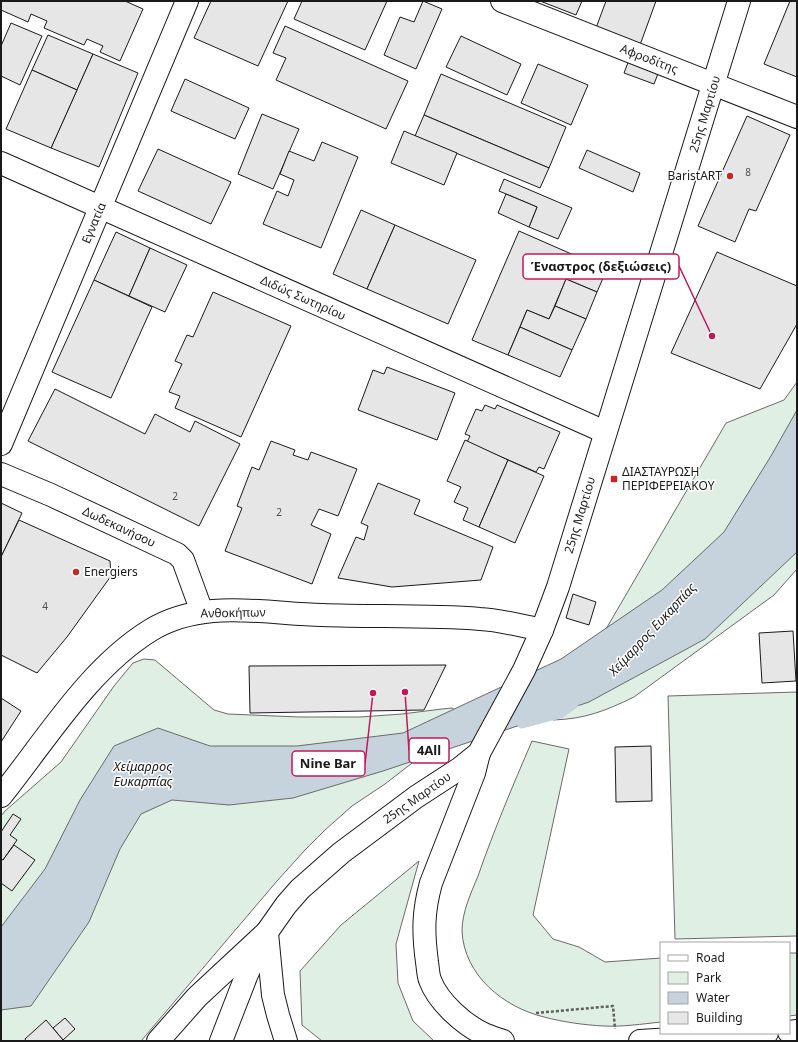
<svg xmlns="http://www.w3.org/2000/svg" width="798" height="1042" font-family="'Noto Sans',sans-serif">
  <style>
    .green { fill: #e0efe3; stroke: #6a6a6a }
    .water { fill: #c6d2dc; stroke: #6a6a6a }
    .lines { fill: none; stroke-linecap: round; stroke-linejoin: round }
    .stream { stroke: #c6d2dc; stroke-width: 9 }
    .building { fill: #e6e6e6; stroke: #1a1a1a }
    .street-casing { stroke: #1a1a1a; stroke-width: 24 }
    .secondary-casing { stroke: #1a1a1a; stroke-width: 24 }
    .highway-casing { stroke: #1a1a1a; stroke-width: 24 }
    .path { stroke: #5f5f5f; stroke-width: 2.5; stroke-dasharray: 3 2; stroke-linecap: butt }
    .street { stroke: #fff; stroke-width: 22 }
    .secondary { stroke: #fff; stroke-width: 22 }
    .highway { stroke: #fff; stroke-width: 22 }
    .poi-dot { fill: #c62828; stroke: #fff; stroke-width: 1.5 }
    .labels { text-anchor: middle; stroke-width: 3; stroke-linejoin: round; paint-order: stroke }
    .number-label { font-size: 10px; fill: #4d4d4d }
    .street-label { font-size: 12px; fill: #1a1a1a; stroke: #fff }
    .poi-label { font-size: 12px; fill: #1a1a1a; stroke: #fff; text-anchor: start }
    .water-label { font-size: 13px; font-style: italic; fill: #1a1a1a; stroke: #fff }
    .leader { fill: none; stroke: #c2185b; stroke-width: 1.5 }
    .callout-dot { fill: #c2185b; stroke: #fff; stroke-width: 1.5 }
    .callout { fill: #fff; stroke: #c2185b; stroke-width: 1.5 }
    .callout-label { font-size: 13px; text-anchor: middle; font-weight: bold; fill: #1a1a1a }
  </style>
  <rect width="100%" height="100%" fill="#fff"/>
  <g class="green">
    <path d="M797 382V569L774 595 634 697C605 711 585 719 553 720L726 423 784 400Z"/>
    <path d="M144 659 155 660 214 710 228 714 299 717H360L402 714 442 709 452 708 457 711 425 753 385 784 352 806 325 830 305 850 277 881 141 1041H1V816L5 811 61 762 114 686 133 663Z"/>
    <path d="M797 692V936L675 939 668 696Z"/>
    <path d="M532 741 569 749 533 915 553 939 579 947 605 962 661 958V1022C642 1024 622 1027 604 1026 584 1025 563 1022 544 1017 503 1007 464 975 462 931 462 912 471 893 478 876 494 830 513 785 532 741Z"/>
    <path d="M419 861 396 944 398 983 413 1021 434 1041H322L302 1025 300 971 341 925Z"/>
    <path d="M789 953H797V1015L789 1016Z"/>
  </g>
  <path class="water" d="M797 410V552L705 639 589 702 383 771 293 798 229 805 172 800 141 814 120 849 89 922 31 1006 1 1010V927L45 869 80 800 114 746 158 728 210 746H297L403 733 561 659 662 590 724 532 771 456Z"/>
  <g class="lines">
    <path class="stream" d="M522 724 560 714 574 704"/>
  </g>
  <g class="building">
    <path d="M1 1H125L143 9 120 61 100 52 103 46 87 39 84 45 44 28 47 21 31 14 28 22 1 10Z"/>
    <path d="M211 1H288L258 66 194 38Z"/>
    <path d="M302 1H387L365 50 294 19Z"/>
    <path d="M423 1 442 9 416 69 384 55 400 17 414 22Z"/>
    <path d="M540 1H582L576 15Z"/>
    <path d="M606 1H656L640 45 596 28Z"/>
    <path d="M790 1H797V77L764 64Z"/>
    <path d="M11 23 42 36 20 85 1 76V46Z"/>
    <path d="M285 26 408 81 386 129 276 80 286 58 273 53Z"/>
    <path d="M48 35 93 54 77 90 32 70Z"/>
    <path d="M461 36 521 64 507 95 446 67Z"/>
    <path d="M93 54 138 73 99 167 51 148Z"/>
    <path d="M629 60 659 71 654 84 624 73Z"/>
    <path d="M538 64 588 85 571 125 521 103Z"/>
    <path d="M32 70 77 90 51 148 6 129Z"/>
    <path d="M441 74 566 127 549 168 424 115Z"/>
    <path d="M185 79 249 108 235 139 171 111Z"/>
    <path d="M262 114 299 129 273 189 238 174Z"/>
    <path d="M424 115 549 168 540 188 415 136Z"/>
    <path d="M747 116 790 135 756 211 749 209 735 242 698 226Z"/>
    <path d="M404 131 457 153 444 185 391 163Z"/>
    <path d="M322 142 358 157 321 248 263 224 277 191 288 196 294 180 280 174 289 151 314 161Z"/>
    <path d="M158 149 231 182 211 224 138 191Z"/>
    <path d="M587 150 640 173 633 192 579 168Z"/>
    <path d="M504 179 572 208 558 239 529 227 537 207 499 191Z"/>
    <path d="M506 194 537 207 529 227 498 213Z"/>
    <path d="M361 210 395 225 367 289 333 274Z"/>
    <path d="M395 225 476 260 448 324 367 289Z"/>
    <path d="M519 231 576 256 549 319 527 310 508 355 472 340Z"/>
    <path d="M116 232 150 248 129 296 94 280Z"/>
    <path d="M150 248 187 265 165 312 129 296Z"/>
    <path d="M717 252 797 286V324L760 389 671 353Z"/>
    <path d="M576 256 607 269 597 292 566 279Z"/>
    <path d="M566 279 597 292 586 319 555 306Z"/>
    <path d="M94 280 152 307 111 398 52 372Z"/>
    <path d="M213 292 291 326 241 437 175 408 180 396 169 392 182 364 175 361 187 335 193 337Z"/>
    <path d="M555 306 586 319 572 350 520 327 527 310 549 319Z"/>
    <path d="M520 327 572 350 560 377 508 355Z"/>
    <path d="M387 367 455 393 437 440 358 410 373 370 384 374Z"/>
    <path d="M55 389 145 434 155 414 190 432 195 421 240 444 199 526 28 441Z"/>
    <path d="M485 405 495 409 497 405 560 432 544 469 539 467 536 472 467 442 470 436 465 434 476 409 482 411Z"/>
    <path d="M465 440 508 460 479 527 463 520 468 508 454 502 461 487 447 481Z"/>
    <path d="M271 441 295 450 293 455 308 460 311 452 357 469 338 516 319 509 311 525 331 534 312 584 225 551 242 508 237 506 252 467 259 470Z"/>
    <path d="M508 460 544 476 515 543 479 527Z"/>
    <path d="M378 483 420 500 414 514 493 547 481 580 392 587 338 578 356 537 364 540 368 526 361 523Z"/>
    <path d="M1 503 22 513 1 557Z"/>
    <path d="M19 520 110 561 111 576 67 637 37 673 1 655V557Z"/>
    <path d="M573 594 596 602 589 625 566 618Z"/>
    <path d="M793 631 796 681 762 683 759 633Z"/>
    <path d="M446 665 424 710 250 713 249 666Z"/>
    <path d="M1 698 21 711 1 742Z"/>
    <path d="M651 746 652 801 616 802 615 747Z"/>
    <path d="M13 814 21 819 10 835 17 840 3 860 1 859V832Z"/>
    <path d="M14 845 35 860 12 891 1 883V859L3 860Z"/>
    <path d="M65 1018 75 1029 63 1040 53 1028Z"/>
    <path d="M46 1020 63 1040 61 1041H26L25 1039Z"/>
  </g>
  <g class="lines">
    <defs>
      <g id="street">
        <path d="M502 1 797 117"/>
        <path d="M1 163 605 432"/>
        <path d="M1 444 187 1"/>
        <path d="M1 474 51 495 177 554 183 560 202 612"/>
      </g>
      <g id="secondary">
        <path d="M1 796C46 740 89 668 151 630 169 619 191 613 213 611 249 608 286 614 322 615 374 617 428 615 480 619 501 620 522 626 542 630"/>
        <path d="M267 933 273 995 278 1015 286 1041"/>
        <path d="M221 1041 247 974 267 932 286 905 300 889 341 853 416 797 459 769 479 753 524 670 542 630 558 587 739 1"/>
      </g>
      <g id="highway">
        <path d="M479 753 474 773 431 883C423 912 423 932 427 962 428 968 428 975 430 980 438 1002 465 1026 486 1035 491 1037 497 1039 503 1041"/>
        <path d="M789 1032 797 1031"/>
        <path d="M158 1041 197 997 267 932"/>
        <path d="M640 1041 767 1033"/>
      </g>
    </defs>
    <use href="#street" class="street-casing"/>
    <use href="#secondary" class="secondary-casing"/>
    <use href="#highway" class="highway-casing"/>
    <path class="path" d="M536 1013 613 1006 615 1029"/>
    <use href="#street" class="street"/>
    <use href="#secondary" class="secondary"/>
    <use href="#highway" class="highway"/>
  </g>
  <g class="poi-dot">
    <circle cx="730" cy="176" r="4"/>
    <rect x="610" y="475" width="8" height="8" rx="2"/>
    <circle cx="76" cy="572" r="4"/>
  </g>
  <g class="labels">
    <g class="number-label">
      <text x="748" y="176">8</text>
      <text x="175" y="500">2</text>
      <text x="279" y="516">2</text>
      <text x="45" y="610">4</text>
    </g>
    <g class="street-label">
      <text transform="translate(649 59) rotate(21)" y="4">Αφροδίτης</text>
      <text transform="translate(705 114) rotate(-73)" y="4">25ης Μαρτίου</text>
      <text transform="translate(94 223) rotate(-67)" y="4">Εγνατία</text>
      <text transform="translate(303 298) rotate(24)" y="4">Διδώς Σωτηρίου</text>
      <text transform="translate(580 515) rotate(-73)" y="4">25ης Μαρτίου</text>
      <text transform="translate(119 527) rotate(25)" y="4">Δωδεκανήσου</text>
      <text transform="translate(233 613) rotate(-1)" y="4">Ανθοκήπων</text>
      <text transform="translate(417 798) rotate(-35)" y="4">25ης Μαρτίου</text>
    </g>
    <g class="poi-label">
      <text x="722" y="180" text-anchor="end">BaristART</text>
      <text x="622" y="476">ΔΙΑΣΤΑΥΡΩΣΗ<tspan x="622" dy="14">ΠΕΡΙΦΕΡΕΙΑΚΟΥ</tspan></text>
      <text x="84" y="576">Energiers</text>
    </g>
    <g class="water-label">
      <text transform="translate(652 629) rotate(-47)" y="5">Χείμαρρος Ευκαρπίας</text>
      <text x="143" y="771">Χείμαρρος<tspan x="143" dy="15">Ευκαρπίας</tspan></text>
    </g>
  </g>
  <path class="leader" d="M712 336L679 266M405 692L409 751M373 693L365 764"/>
  <g class="callout-dot">
    <circle cx="712" cy="336" r="4"/>
    <circle cx="405" cy="692" r="4"/>
    <circle cx="373" cy="693" r="4"/>
  </g>
  <g class="callout">
    <rect x="523" y="254" width="156" height="25" rx="4"/>
    <rect x="409" y="738" width="40" height="25" rx="4"/>
    <rect x="292" y="751" width="73" height="25" rx="4"/>
  </g>
  <g class="callout-label">
    <text x="601" y="271">Έναστρος (δεξιώσεις)</text>
    <text x="429" y="755">4All</text>
    <text x="328" y="768">Nine Bar</text>
  </g>
  <rect width="798" height="1042" fill="none" stroke="#1a1a1a" stroke-width="4"/>
  <rect x="660" y="942" width="130" height="92" fill="#ffffff" stroke="#a3a3a3"/>
  <rect x="668" y="955" width="20" height="6" fill="#ffffff" stroke="#a3a3a3"/>
  <text x="696" y="962" font-size="12" fill="#1a1a1a">Road</text>
  <rect x="668" y="972" width="20" height="12" fill="#e0efe3" stroke="#a3a3a3"/>
  <text x="696" y="982" font-size="12" fill="#1a1a1a">Park</text>
  <rect x="668" y="992" width="20" height="12" fill="#c6d2dc" stroke="#a3a3a3"/>
  <text x="696" y="1002" font-size="12" fill="#1a1a1a">Water</text>
  <rect x="668" y="1012" width="20" height="12" fill="#e6e6e6" stroke="#a3a3a3"/>
  <text x="696" y="1022" font-size="12" fill="#1a1a1a">Building</text>
</svg>
